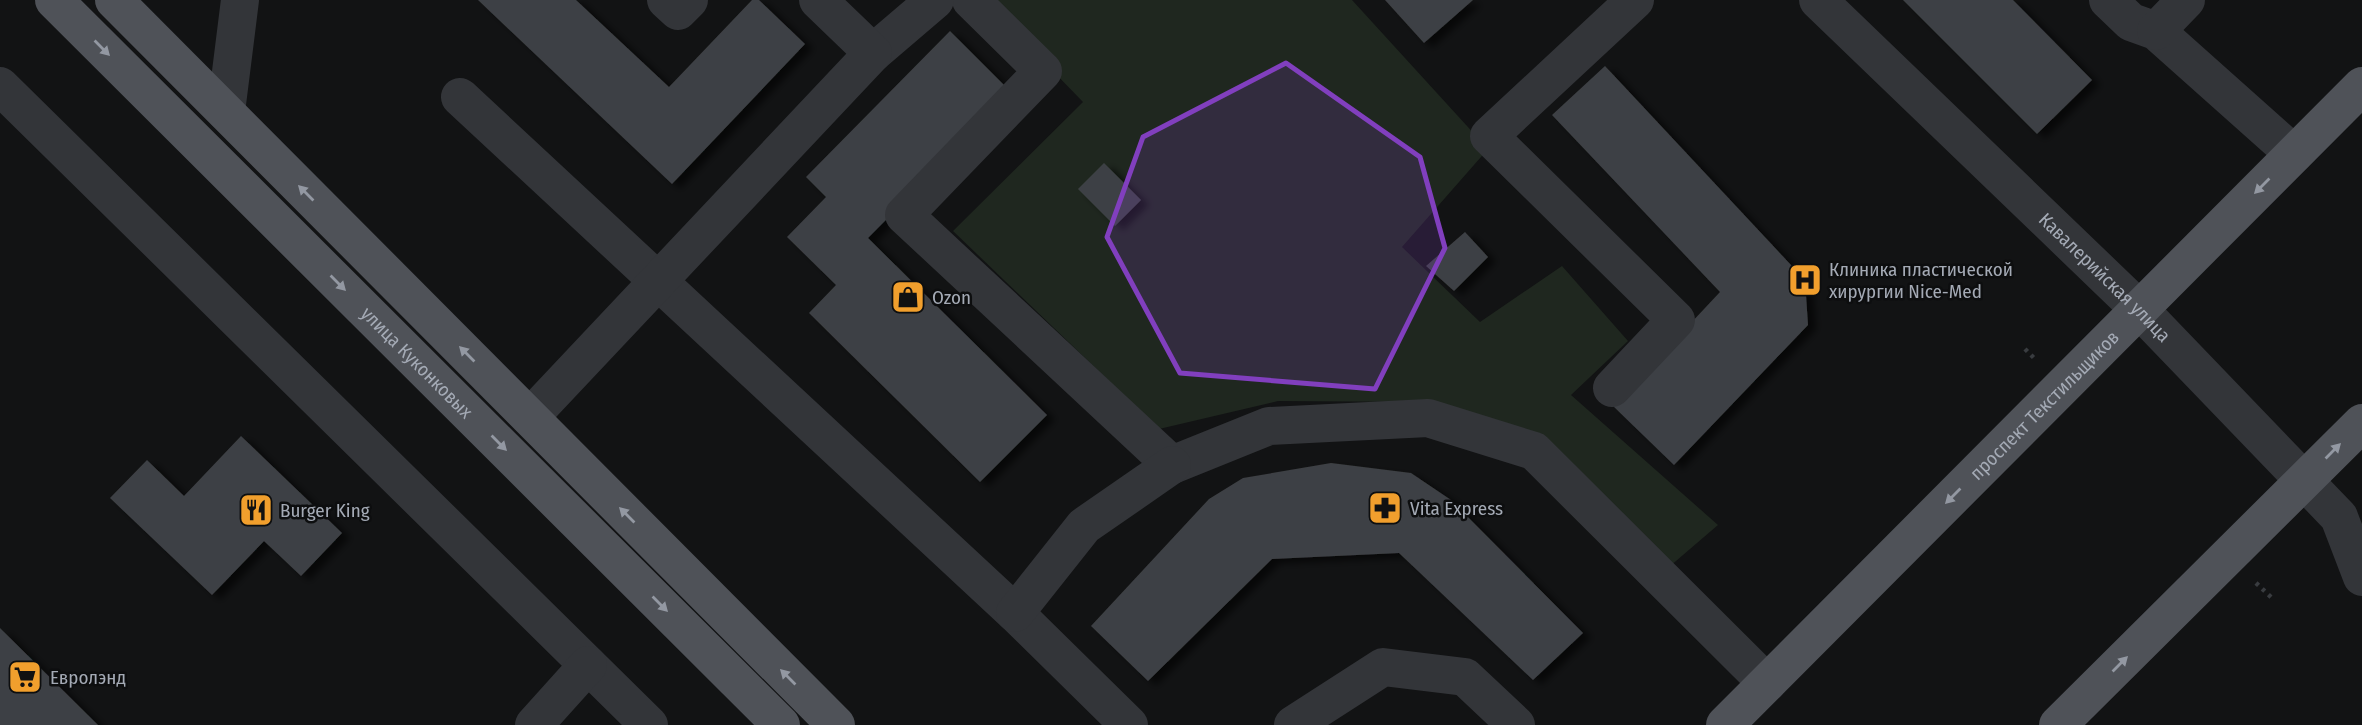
<svg xmlns="http://www.w3.org/2000/svg" width="2362" height="725" font-family="'Fira Sans Condensed',sans-serif">
  <style>
    .green { fill: #1f271f }
    .building { fill: #3e4044; filter: url(#shadow) }
    .lines { fill: none; stroke-linecap: round; stroke-linejoin: round }
    .path { stroke: #393c40; stroke-width: 4.5; stroke-dasharray: 3.5 5; stroke-linecap: butt }
    .minor { stroke: #333539; stroke-width: 38 }
    .major { stroke: #4f5258; stroke-width: 38 }
    .oneway { fill: #9398a2 }
    .marked { fill: #813fbe; fill-opacity: 0.2; stroke: #813fbe; stroke-width: 5; stroke-linejoin: round }
    .labels { text-anchor: middle; stroke-width: 5; stroke-linejoin: round; paint-order: stroke }
    .poi-label { font-size: 19px; fill: #a4aab5; stroke: #0d0e0f; text-anchor: start }
    .street-label { font-size: 19px; fill: #a4aab5; stroke: #0d0e0f }
  </style>
  <defs>
    <filter id="shadow"><feDropShadow dx="8" dy="4.5" stdDeviation="3.5" flood-color="#0009"/></filter>
  </defs>
  <rect width="100%" height="100%" fill="#121314"/>
  <path class="green" d="M984 0H1352L1488 149 1402 247 1480 322 1562 266 1628 341 1571 395 1718 525 1669 567 1432 402 1278 401 1159 429 953 231 1083 102Z"/>
  <g class="building">
    <path d="M478 0H576L669 87 752 0H759L805 44 672 184Z"/>
    <path d="M1385 0H1473L1424 43Z"/>
    <path d="M1903 0H2013L2092 80 2037 134Z"/>
    <path d="M950 31 1012 93 868 238 1047 415 980 482 809 313 836 285 787 237 826 197 806 177Z"/>
    <path d="M1605 66 1805 280 1808 325 1674 465 1613 406 1720 292 1552 115Z"/>
    <path d="M1104 163 1141 200 1115 226 1078 189Z"/>
    <path d="M1465 232 1488 257 1454 291 1426 266Z"/>
    <path d="M241 436 342 533 301 576 264 541 212 595 110 498 147 460 184 496Z"/>
    <path d="M1331 463 1411 473 1451 500 1583 633 1533 680 1399 553 1272 559 1148 681 1091 626 1209 499 1243 478Z"/>
    <path d="M0 628 98 725H0Z"/>
  </g>
  <g class="lines">
    <g class="path">
      <path d="M2025 349 2037 361"/>
      <path d="M2256 583 2272 598"/>
    </g>
    <g class="minor">
      <path d="M666 0 678 11 689 0"/>
      <path d="M971 0 1043 71 904 215 1172 465 1269 426 1428 418 1534 451 1767 683"/>
      <path id="s1" d="M1818 0 2139 309 2339 517 2362 577"/>
      <path d="M2108 0 2131 22 2156 31 2294 154"/>
      <path d="M2156 31 2186 0"/>
      <path d="M873 53 935 0"/>
      <path d="M0 86 649 725"/>
      <path d="M460 97 1015 613 1129 725"/>
      <path d="M226 112 240 0"/>
      <path d="M1612 388 1676 320 1489 136 1635 0"/>
      <path d="M530 417 873 53 818 0"/>
      <path d="M1015 613 1084 526 1172 465"/>
      <path d="M534 725 588 665"/>
      <path d="M1293 725 1383 667 1465 677 1516 725"/>
    </g>
    <g class="major">
      <path id="s2" d="M54 0 781 725"/>
      <path d="M114 0 836 725"/>
      <path id="s3" d="M1725 725 2362 86"/>
      <path d="M2058 725 2362 423"/>
    </g>
  </g>
  <defs><path id="oneway-solid" d="M-6-.8H1V-3.2L6.5 0L1 3.2V.8H-6Z" transform="scale(1.75)"/></defs>
  <g class="oneway">
    <use href="#oneway-solid" transform="translate(102 48) rotate(45)"/>
    <use href="#oneway-solid" transform="translate(2262 186) rotate(135)"/>
    <use href="#oneway-solid" transform="translate(306 193) rotate(-135)"/>
    <use href="#oneway-solid" transform="translate(338 283) rotate(45)"/>
    <use href="#oneway-solid" transform="translate(467 354) rotate(-135)"/>
    <use href="#oneway-solid" transform="translate(499 443) rotate(45)"/>
    <use href="#oneway-solid" transform="translate(2333 451) rotate(-45)"/>
    <use href="#oneway-solid" transform="translate(1953 496) rotate(135)"/>
    <use href="#oneway-solid" transform="translate(627 515) rotate(-135)"/>
    <use href="#oneway-solid" transform="translate(660 604) rotate(45)"/>
    <use href="#oneway-solid" transform="translate(2120 664) rotate(-45)"/>
    <use href="#oneway-solid" transform="translate(788 677) rotate(-135)"/>
  </g>
  <path class="marked" d="M1286 63 1420 157 1445 248 1375 389 1180 373 1107 237 1143 137Z"/>
  <defs>
    <symbol id="hospital-square" viewBox="-11 -11 22 22"><rect x="-9" y="-9" width="18" height="18" rx="4" fill="#f19f2d" stroke="#0d0e0f"/><path d="M-5-5h3v3.5h4V-5h3V5h-3V1.5h-4V5h-3Z" fill="#111"/></symbol>
    <symbol id="shop-square" viewBox="-11 -11 22 22"><rect x="-9" y="-9" width="18" height="18" rx="4" fill="#f19f2d" stroke="#0d0e0f"/><path d="M-5-2.5h2.3a2.7 3.5 0 0 1 5.4 0H5L5.5 6h-11ZM-1.5-2.5h3a1.5 2.3 0 0 0-3 0Z" fill="#111"/></symbol>
    <symbol id="pharmacy-square" viewBox="-11 -11 22 22"><rect x="-9" y="-9" width="18" height="18" rx="4" fill="#f19f2d" stroke="#0d0e0f"/><path d="M-2-6h4v4h4v4h-4v4h-4v-4h-4v-4h4Z" fill="#111"/></symbol>
    <symbol id="restaurant-square" viewBox="-11 -11 22 22"><rect x="-9" y="-9" width="18" height="18" rx="4" fill="#f19f2d" stroke="#0d0e0f"/><path d="M-5-6h1v4h1v-4h1v4h1v-4h1v5L-1.5 .5V6h-2V.5L-5-1ZM5-6V6H3V1.5H1.5Q1.5-4 5-6Z" fill="#111"/></symbol>
    <symbol id="supermarket-square" viewBox="-11 -11 22 22"><rect x="-9" y="-9" width="18" height="18" rx="4" fill="#f19f2d" stroke="#0d0e0f"/><path d="M-6-5.5h2.5l.6 2H6L4.5 2H-2.5L-4.4-4H-6ZM-1.5 3.2a1.3 1.3 0 1 0 .1 0ZM3 3.2a1.3 1.3 0 1 0 .1 0Z" fill="#111"/></symbol>
  </defs>
  <g fill-rule="evenodd">
    <use href="#hospital-square" x="1786" y="261" width="38" height="38"/>
    <use href="#shop-square" x="889" y="278" width="38" height="38"/>
    <use href="#pharmacy-square" x="1366" y="489" width="38" height="38"/>
    <use href="#restaurant-square" x="237" y="491" width="38" height="38"/>
    <use href="#supermarket-square" x="6" y="658" width="38" height="38"/>
  </g>
  <g class="labels">
    <g class="poi-label">
      <text x="1829" y="276">Клиника пластической<tspan x="1829" dy="22">хирургии Nice-Med</tspan></text>
      <text x="932" y="304">Ozon</text>
      <text x="1410" y="515">Vita Express</text>
      <text x="280" y="517">Burger King</text>
      <text x="50" y="684">Евролэнд</text>
    </g>
    <g class="street-label">
      <text dy="7" stroke="none"><textPath href="#s1" startOffset="399">Кавалерийская улица</textPath></text>
      <text dy="7" stroke="none"><textPath href="#s2" startOffset="513">улица Куконковых</textPath></text>
      <text dy="7" stroke="none"><textPath href="#s3" startOffset="452">проспект Текстильщиков</textPath></text>
    </g>
  </g>
</svg>
